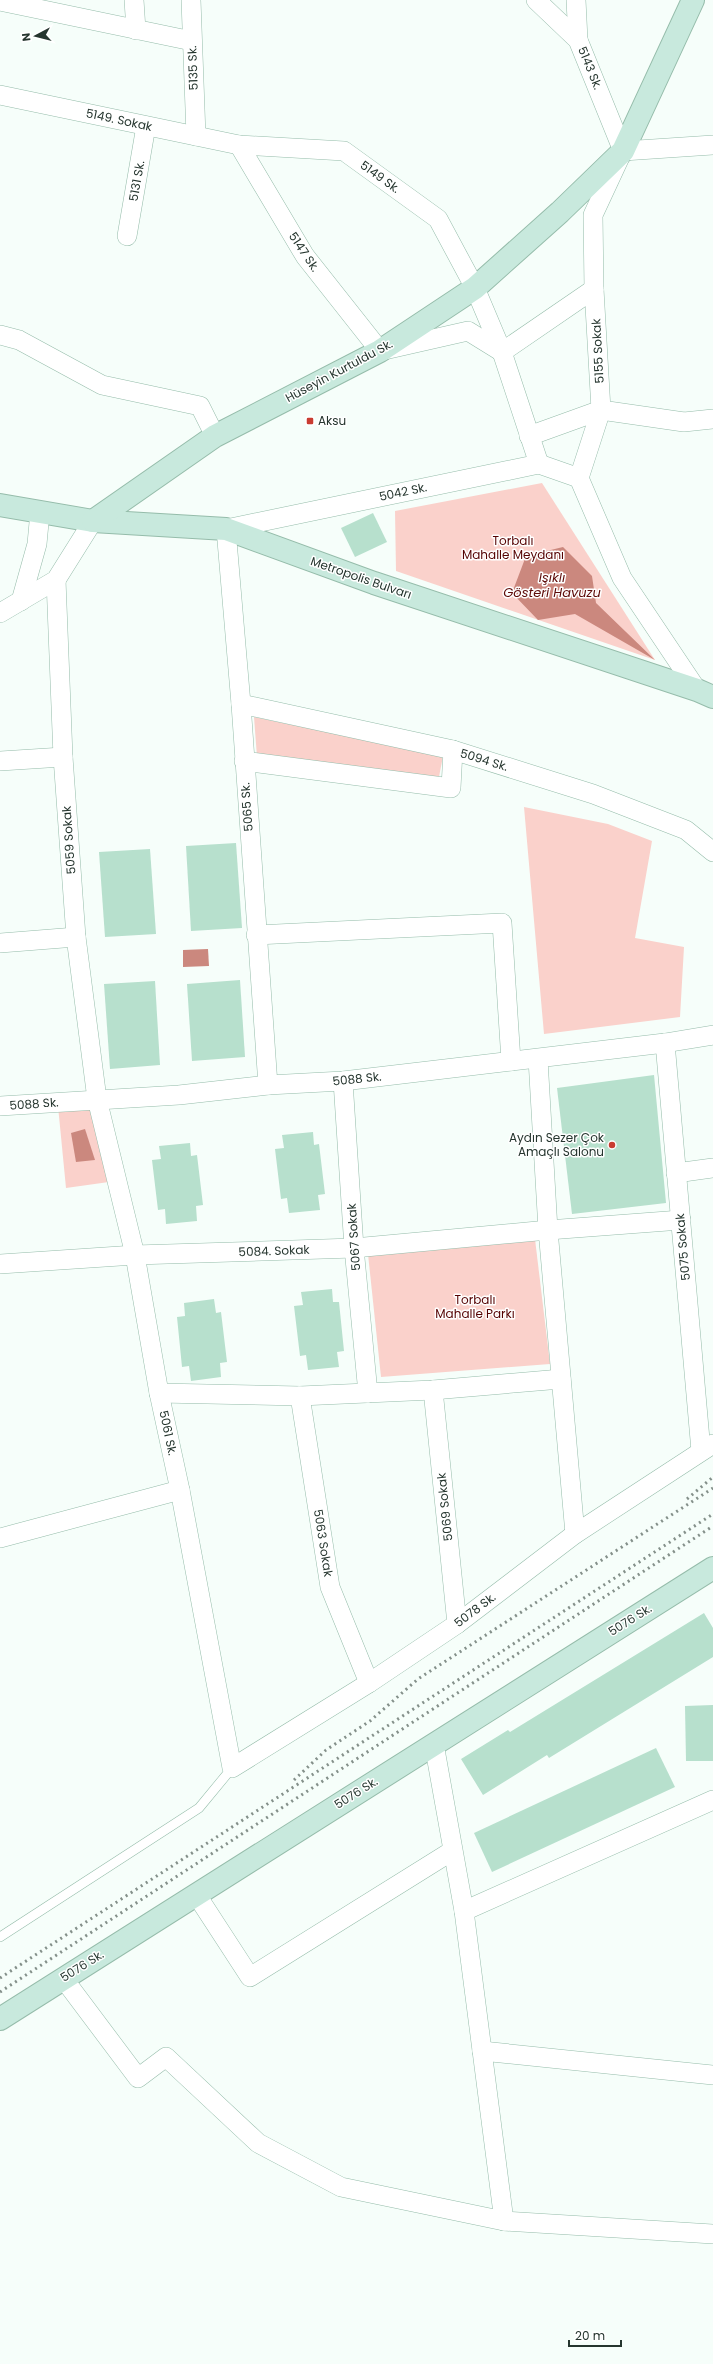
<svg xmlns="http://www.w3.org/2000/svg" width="713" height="2364" font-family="Poppins,sans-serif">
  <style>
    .green { fill: #fad1cb }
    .water { fill: #cb887e }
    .building { fill: #b7e0cd }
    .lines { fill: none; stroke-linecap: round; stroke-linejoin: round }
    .lane-casing { stroke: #95bcaa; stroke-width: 10 }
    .street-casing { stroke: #95bcaa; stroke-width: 20 }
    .secondary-casing { stroke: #95bcaa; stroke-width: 24 }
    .lane { stroke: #fff; stroke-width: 9 }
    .street { stroke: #fff; stroke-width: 19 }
    .secondary { stroke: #c8e9dd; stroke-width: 22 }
    .rail { stroke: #84908a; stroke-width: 3; stroke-dasharray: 2 4; stroke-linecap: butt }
    .poi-dot { fill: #c93c31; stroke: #fff; stroke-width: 1.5 }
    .labels { text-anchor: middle; stroke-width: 3; stroke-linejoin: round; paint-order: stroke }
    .street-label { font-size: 12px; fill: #25352e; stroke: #fff }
    .poi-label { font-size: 12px; fill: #25352e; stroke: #fff; text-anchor: start }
    .park-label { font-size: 12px; fill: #550202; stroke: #fff }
    .water-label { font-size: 13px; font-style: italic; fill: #5e0c09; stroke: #fff }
  </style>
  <rect width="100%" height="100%" fill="#f6fefa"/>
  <g class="green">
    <path d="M542 483 655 660 396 571 395 511Z"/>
    <path d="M254 717 443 756 439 777 257 757Z"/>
    <path d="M524 807 608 824 652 841 635 938 684 947 680 1017 544 1034Z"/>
    <path d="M97 1099 116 1181 66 1188 58 1106Z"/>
    <path d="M535 1239 550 1364 381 1377 368 1254Z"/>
  </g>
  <g class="water">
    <path d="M563 547 592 576 596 603 655 660 575 614 538 620 512 593 526 556Z"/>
    <path d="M208 949 209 966 183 967V950Z"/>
    <path d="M85 1129 95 1160 76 1162 71 1133Z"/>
  </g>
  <g class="building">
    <path d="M373 513 387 542 355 557 341 528Z"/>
    <path d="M236 843 242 928 191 931 186 846Z"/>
    <path d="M150 849 156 934 105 937 99 852Z"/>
    <path d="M240 980 245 1057 192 1061 187 984Z"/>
    <path d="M155 981 160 1065 110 1069 104 984Z"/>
    <path d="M654 1075 666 1203 572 1214 557 1088Z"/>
    <path d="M313 1132 314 1145 319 1144 325 1194 318 1195 320 1210 289 1213 287 1198 281 1199 275 1149 284 1148 282 1135Z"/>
    <path d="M190 1143 191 1156 197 1155 203 1205 196 1206 197 1221 166 1224 165 1209 158 1210 152 1160 161 1159 159 1146Z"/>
    <path d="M332 1289 333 1302H339L344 1351 337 1352 339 1367 308 1370 306 1355 300 1356 294 1306 303 1305 301 1292Z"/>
    <path d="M214 1299 216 1313 221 1312 227 1362 220 1363 221 1377 191 1381 189 1366 182 1367 177 1317 185 1316 184 1303Z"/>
    <path d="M704 1613 713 1628V1657L549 1758 547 1755 483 1795 461 1759 508 1730 510 1732Z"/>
    <path d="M713 1705V1761H686L685 1706Z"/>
    <path d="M656 1748 675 1787 492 1872 474 1833Z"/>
  </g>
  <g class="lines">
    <defs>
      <path id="lane" d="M0 1937 199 1808 232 1768"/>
      <g id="street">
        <path d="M134 0 136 30"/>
        <path d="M191 0 196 136"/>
        <path d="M536 0 578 40 623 151"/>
        <path d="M576 0 578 40"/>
        <path d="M0 1 192 41"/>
        <path d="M0 95 239 145 344 151 438 219 475 288 502 352 539 464"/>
        <path d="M239 145 305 256 380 351 468 331 502 352 594 289"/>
        <path d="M623 151 713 145"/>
        <path d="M620 157 593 215 594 289 601 410 579 478 622 578 697 690"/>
        <path d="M127 236 146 126"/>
        <path d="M0 335 19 340 102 385 200 406 215 436"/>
        <path d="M529 436 601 410 684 422 713 419"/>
        <path d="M56 580 63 757 76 937 97 1099 135 1255 159 1393 180 1490 232 1768 369 1683 457 1624 575 1534 713 1444"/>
        <path d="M21 601 37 544 40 512"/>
        <path d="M0 613 56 580 93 521"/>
        <path d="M241 704 453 750 593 794 686 830 713 852"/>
        <path d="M0 761 63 757"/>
        <path d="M244 761 451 788 453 750"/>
        <path d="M256 935 502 923 511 1061"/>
        <path d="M0 943 76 937"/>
        <path d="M665 1043 701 1451"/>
        <path d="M538 1059 548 1230 575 1534"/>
        <path d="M343 1081 354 1248 368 1393"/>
        <path d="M268 1085 241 704 226 529 539 464 579 478"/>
        <path d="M0 1106 179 1095 268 1085 343 1081 665 1043 713 1035"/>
        <path d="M676 1173 713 1168"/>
        <path d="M0 1264 135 1255 354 1248 548 1230 681 1220"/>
        <path d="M433 1390 457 1624"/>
        <path d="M159 1393 300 1396 433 1390 561 1379"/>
        <path d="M300 1396 330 1587 369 1683"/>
        <path d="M0 1538 180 1490"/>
        <path d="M434 1744 464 1911 504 2221"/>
        <path d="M196 1894 250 1977 452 1851"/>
        <path d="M464 1911 713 1800"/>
        <path d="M63 1978 138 2078 166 2057 258 2143 341 2187 504 2221 713 2234"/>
        <path d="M482 2051 713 2075"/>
      </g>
      <g id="secondary">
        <path d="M0 505 93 521 226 529 374 583 697 690 713 697"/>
        <path d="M93 521 215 436 380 351 475 288 560 212 623 151 693 0"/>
        <path d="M0 2019 713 1568"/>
      </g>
    </defs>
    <use href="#lane" class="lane-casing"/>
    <use href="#street" class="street-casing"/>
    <use href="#secondary" class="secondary-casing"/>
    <use href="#lane" class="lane"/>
    <use href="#street" class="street"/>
    <use href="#secondary" class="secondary"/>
    <g class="rail">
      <path d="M687 1499 713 1477"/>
      <path d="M294 1780 326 1750 370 1721 418 1679 713 1488"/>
      <path d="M0 1978 713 1514"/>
      <path d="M0 1992 713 1526"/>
    </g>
  </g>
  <g class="poi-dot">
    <rect x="306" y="417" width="8" height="8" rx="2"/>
    <circle cx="612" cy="1145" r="4"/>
  </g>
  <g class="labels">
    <g class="street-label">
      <text transform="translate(193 68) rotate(-92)" y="4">5135 Sk.</text>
      <text transform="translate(590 68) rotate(68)" y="4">5143 Sk.</text>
      <text transform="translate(119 120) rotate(12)" y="4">5149. Sokak</text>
      <text transform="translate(380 177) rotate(36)" y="4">5149 Sk.</text>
      <text transform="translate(137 181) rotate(-80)" y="4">5131 Sk.</text>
      <text transform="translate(304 252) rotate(56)" y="4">5147 Sk.</text>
      <text transform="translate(598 351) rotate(-93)" y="4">5155 Sokak</text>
      <text transform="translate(339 371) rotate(-28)" y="4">Hüseyin Kurtuldu Sk.</text>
      <text transform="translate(403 492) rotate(-12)" y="4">5042 Sk.</text>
      <text transform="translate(361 578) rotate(19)" y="4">Metropolis Bulvarı</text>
      <text transform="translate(484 760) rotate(17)" y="4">5094 Sk.</text>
      <text transform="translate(247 807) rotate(-94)" y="4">5065 Sk.</text>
      <text transform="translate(69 840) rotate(-94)" y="4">5059 Sokak</text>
      <text transform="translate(357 1079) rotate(-6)" y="4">5088 Sk.</text>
      <text transform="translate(34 1104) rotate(-4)" y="4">5088 Sk.</text>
      <text transform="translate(354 1237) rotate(-94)" y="4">5067 Sokak</text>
      <text transform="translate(683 1247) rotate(-95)" y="4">5075 Sokak</text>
      <text transform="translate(274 1251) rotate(-2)" y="4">5084. Sokak</text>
      <text transform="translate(168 1433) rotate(78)" y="4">5061 Sk.</text>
      <text transform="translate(445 1507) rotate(-96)" y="4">5069 Sokak</text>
      <text transform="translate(323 1543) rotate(81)" y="4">5063 Sokak</text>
      <text transform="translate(475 1610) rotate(-37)" y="4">5078 Sk.</text>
      <text transform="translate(630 1620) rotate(-32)" y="4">5076 Sk.</text>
      <text transform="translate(356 1793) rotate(-32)" y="4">5076 Sk.</text>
      <text transform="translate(82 1966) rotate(-32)" y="4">5076 Sk.</text>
    </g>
    <g class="poi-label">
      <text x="318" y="425">Aksu</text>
      <text x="604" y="1142" text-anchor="end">Aydın Sezer Çok<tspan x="604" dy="14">Amaçlı Salonu</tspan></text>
    </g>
    <g class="park-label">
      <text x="513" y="545">Torbalı<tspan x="513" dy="14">Mahalle Meydanı</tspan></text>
      <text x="475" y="1304">Torbalı<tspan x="475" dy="14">Mahalle Parkı</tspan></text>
    </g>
    <g class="water-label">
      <text x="552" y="582">Işıklı<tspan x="552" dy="15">Gösteri Havuzu</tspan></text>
    </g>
  </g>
  <g transform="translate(36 36) rotate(263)" stroke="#ffffff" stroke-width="3" paint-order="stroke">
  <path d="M0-3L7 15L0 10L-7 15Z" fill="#25352e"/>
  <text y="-6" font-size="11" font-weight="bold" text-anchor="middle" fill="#25352e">N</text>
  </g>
  <path d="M569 2340v6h52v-6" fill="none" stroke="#25352e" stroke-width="2"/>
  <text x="575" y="2340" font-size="12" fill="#25352e" stroke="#ffffff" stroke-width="3" paint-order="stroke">20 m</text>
</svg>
